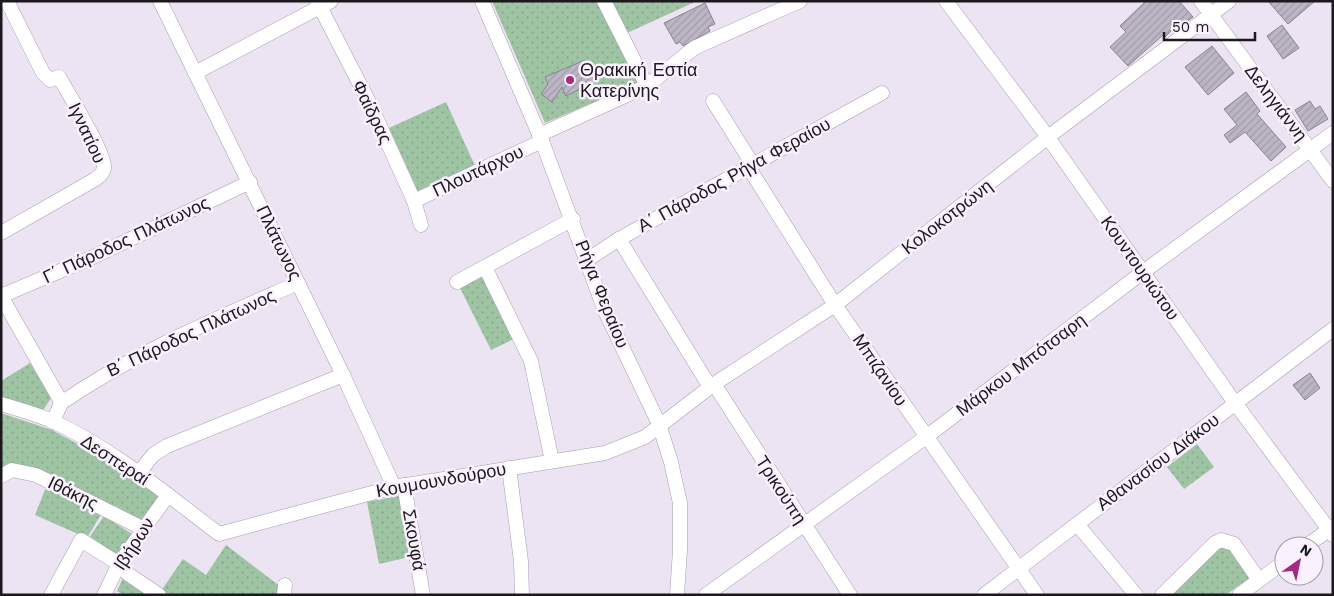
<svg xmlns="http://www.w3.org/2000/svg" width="1334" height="596" font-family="'Work Sans',sans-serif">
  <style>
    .grass { fill: url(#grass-dots) }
    .building { fill: url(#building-hatch); stroke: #898392 }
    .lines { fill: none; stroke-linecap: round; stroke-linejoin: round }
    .minor-casing { stroke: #a79ead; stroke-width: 15 }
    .minor { stroke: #fff; stroke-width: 14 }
    .poi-dot { fill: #a22b84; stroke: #f9f1fe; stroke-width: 2 }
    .labels { text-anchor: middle; stroke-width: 5; stroke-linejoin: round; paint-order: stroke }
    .poi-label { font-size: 18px; fill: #1c191e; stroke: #f9f1fe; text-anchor: start }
    .street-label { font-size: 18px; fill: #1c191e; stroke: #f9f1fe }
  </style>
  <defs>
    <pattern id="grass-dots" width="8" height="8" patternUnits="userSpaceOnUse" patternTransform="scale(1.25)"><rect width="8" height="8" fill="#9ec4a4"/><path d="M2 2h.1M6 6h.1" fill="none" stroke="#88a88d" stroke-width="1.8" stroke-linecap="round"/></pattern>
    <pattern id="building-hatch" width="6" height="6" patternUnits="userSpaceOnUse" patternTransform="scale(1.25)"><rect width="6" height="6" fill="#bcb5c5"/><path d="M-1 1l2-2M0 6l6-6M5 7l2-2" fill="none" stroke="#a19ba9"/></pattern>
  </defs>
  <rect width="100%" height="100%" fill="#ece3f3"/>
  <g class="grass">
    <path d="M492 1H597L639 83 545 123Z"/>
    <path d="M611 1H697L627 33Z"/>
    <path d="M446 102 475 166 418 192 389 128Z"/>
    <path d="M482 271 516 338 491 350 458 284Z"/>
    <path d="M30 363 51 398 44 409 38 410 1 398V381Z"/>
    <path d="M1 413 52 430 98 455 161 497 143 524 116 506 112 509 106 506 87 538 35 515 50 477 1 472Z"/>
    <path d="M1197 444 1214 467 1184 489 1167 467Z"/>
    <path d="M402 495 414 556 379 564 367 502Z"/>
    <path d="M104 516 132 534 117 556 89 538Z"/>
    <path d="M1227 544 1252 576 1226 595H1169L1218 547Z"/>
    <path d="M226 545 281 587 280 595H167L161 591 183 559 206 575Z"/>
    <path d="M124 576 151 595H123L117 591Z"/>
  </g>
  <g class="building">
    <path d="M1146 1H1179L1193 17 1179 27 1177 25 1165 37 1163 35 1128 66 1110 47 1126 32 1120 26Z"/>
    <path d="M1268 1H1315L1288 24Z"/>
    <path d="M705 3 715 24 708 27 710 31 683 46 680 42 676 44 664 23Z"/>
    <path d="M1282 25 1299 48 1283 59 1267 36Z"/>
    <path d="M1212 46 1234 73 1208 95 1185 67Z"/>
    <path d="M585 60 594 82 566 96 562 87 552 102 541 94 548 84 545 77Z"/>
    <path d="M1246 92 1260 111 1257 114 1286 147 1271 161 1245 132 1230 143 1224 135 1237 125 1224 109Z"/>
    <path d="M1310 101 1315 109 1320 106 1328 119 1308 131 1295 110Z"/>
    <path d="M1310 373 1320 388 1305 400 1293 385Z"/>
  </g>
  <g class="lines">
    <defs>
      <g id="minor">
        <path d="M160 1 343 375 394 487"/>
        <path d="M317 1 369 102 414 201 421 225"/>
        <path d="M482 1 542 141 605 311 659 424 671 462 680 503V550L677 595"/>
        <path d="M604 1 647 86"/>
        <path d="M946 1 1042 129 1235 403 1333 535"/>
        <path d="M1201 1 1333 181"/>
        <path d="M195 73 331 1"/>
        <path d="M713 101 753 165"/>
        <path d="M539 135 647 86 694 48 800 1"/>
        <path d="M749 168 835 305 1037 595"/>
        <path d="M414 201 542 141"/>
        <path d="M1 233 94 180C99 177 103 174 104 168 106 154 68 93 59 77L50 80 43 73 7 1"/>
        <path d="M619 239 710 387"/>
        <path d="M587 260 619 239 882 93"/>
        <path d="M485 267 531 361 552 461"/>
        <path d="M457 282 573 219"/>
        <path d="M1 296 93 257 250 182"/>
        <path d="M1 296 59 398 61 403 53 422"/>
        <path d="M714 384 850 595"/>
        <path d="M61 403C135 352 216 319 298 283"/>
        <path d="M1 404C18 409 36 414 52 421 112 448 166 494 219 534L394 487 605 453 645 437 714 384 835 305 1048 137 1229 1"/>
        <path d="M509 468 521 561 522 595"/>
        <path d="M138 474 153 455 167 446 343 375"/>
        <path d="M1 476 12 470 36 475 144 529"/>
        <path d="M404 485 423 595"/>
        <path d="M1077 524 1136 595"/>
        <path d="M1306 546 1333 527"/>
        <path d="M51 595 81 540 119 564 128 574 159 595"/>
        <path d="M104 595 119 564 168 495"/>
        <path d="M284 595 285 585"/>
        <path d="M706 595 926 437 1143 272 1333 133"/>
        <path d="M984 595 1333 329"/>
        <path d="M1162 595 1215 543 1221 540 1234 544 1259 580"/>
        <path d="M1239 595 1284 562"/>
      </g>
    </defs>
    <use href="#minor" class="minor-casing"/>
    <use href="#minor" class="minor"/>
  </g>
  <circle class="poi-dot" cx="570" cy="80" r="5"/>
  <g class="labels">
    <g class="poi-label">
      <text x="580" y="76">Θρακική Εστία<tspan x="580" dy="21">Κατερίνης</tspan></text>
    </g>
    <g class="street-label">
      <text transform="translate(1276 103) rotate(53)" y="6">Δεληγιάννη</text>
      <text transform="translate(372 112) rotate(64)" y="6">Φαίδρας</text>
      <text transform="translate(87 133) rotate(65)" y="6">Ιγνατίου</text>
      <text transform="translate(478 171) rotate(-25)" y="6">Πλουτάρχου</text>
      <text transform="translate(734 175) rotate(-29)" y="6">Α΄ Πάροδος Ρήγα Φεραίου</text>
      <text transform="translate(947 217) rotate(-38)" y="6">Κολοκοτρώνη</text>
      <text transform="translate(126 240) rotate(-25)" y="6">Γ΄ Πάροδος Πλάτωνος</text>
      <text transform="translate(279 243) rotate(64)" y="6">Πλάτωνος</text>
      <text transform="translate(1140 268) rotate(55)" y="6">Κουντουριώτου</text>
      <text transform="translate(602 294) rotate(68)" y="6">Ρήγα Φεραίου</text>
      <text transform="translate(191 333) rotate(-25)" y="6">Β΄ Πάροδος Πλάτωνος</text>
      <text transform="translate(1021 365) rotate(-37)" y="6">Μάρκου Μπότσαρη</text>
      <text transform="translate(880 370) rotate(56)" y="6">Μπιζανίου</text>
      <text transform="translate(115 460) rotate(33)" y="6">Δεσπεραί</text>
      <text transform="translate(1158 462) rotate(-37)" y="6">Αθανασίου Διάκου</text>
      <text transform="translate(441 480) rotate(-10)" y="6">Κουμουνδούρου</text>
      <text transform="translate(781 490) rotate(57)" y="6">Τρικούπη</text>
      <text transform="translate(73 493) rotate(26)" y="6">Ιθάκης</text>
      <text transform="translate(414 540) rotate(80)" y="6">Σκουφά</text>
      <text transform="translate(134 544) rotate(-57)" y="6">Ιβήρων</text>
    </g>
  </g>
  <rect width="1334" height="596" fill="none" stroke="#1c191e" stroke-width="5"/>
  <g transform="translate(1299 561) rotate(33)"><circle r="24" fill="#f9f1fe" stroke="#a19ba4"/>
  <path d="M0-4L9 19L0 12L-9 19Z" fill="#a22b84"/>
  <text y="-8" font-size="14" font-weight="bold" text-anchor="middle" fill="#1c191e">N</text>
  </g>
  <path d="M1164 32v8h91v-8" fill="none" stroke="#1c191e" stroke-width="2.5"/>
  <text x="1172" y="32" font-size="15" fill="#1c191e" stroke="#f9f1fe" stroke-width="4" paint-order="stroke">50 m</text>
</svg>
